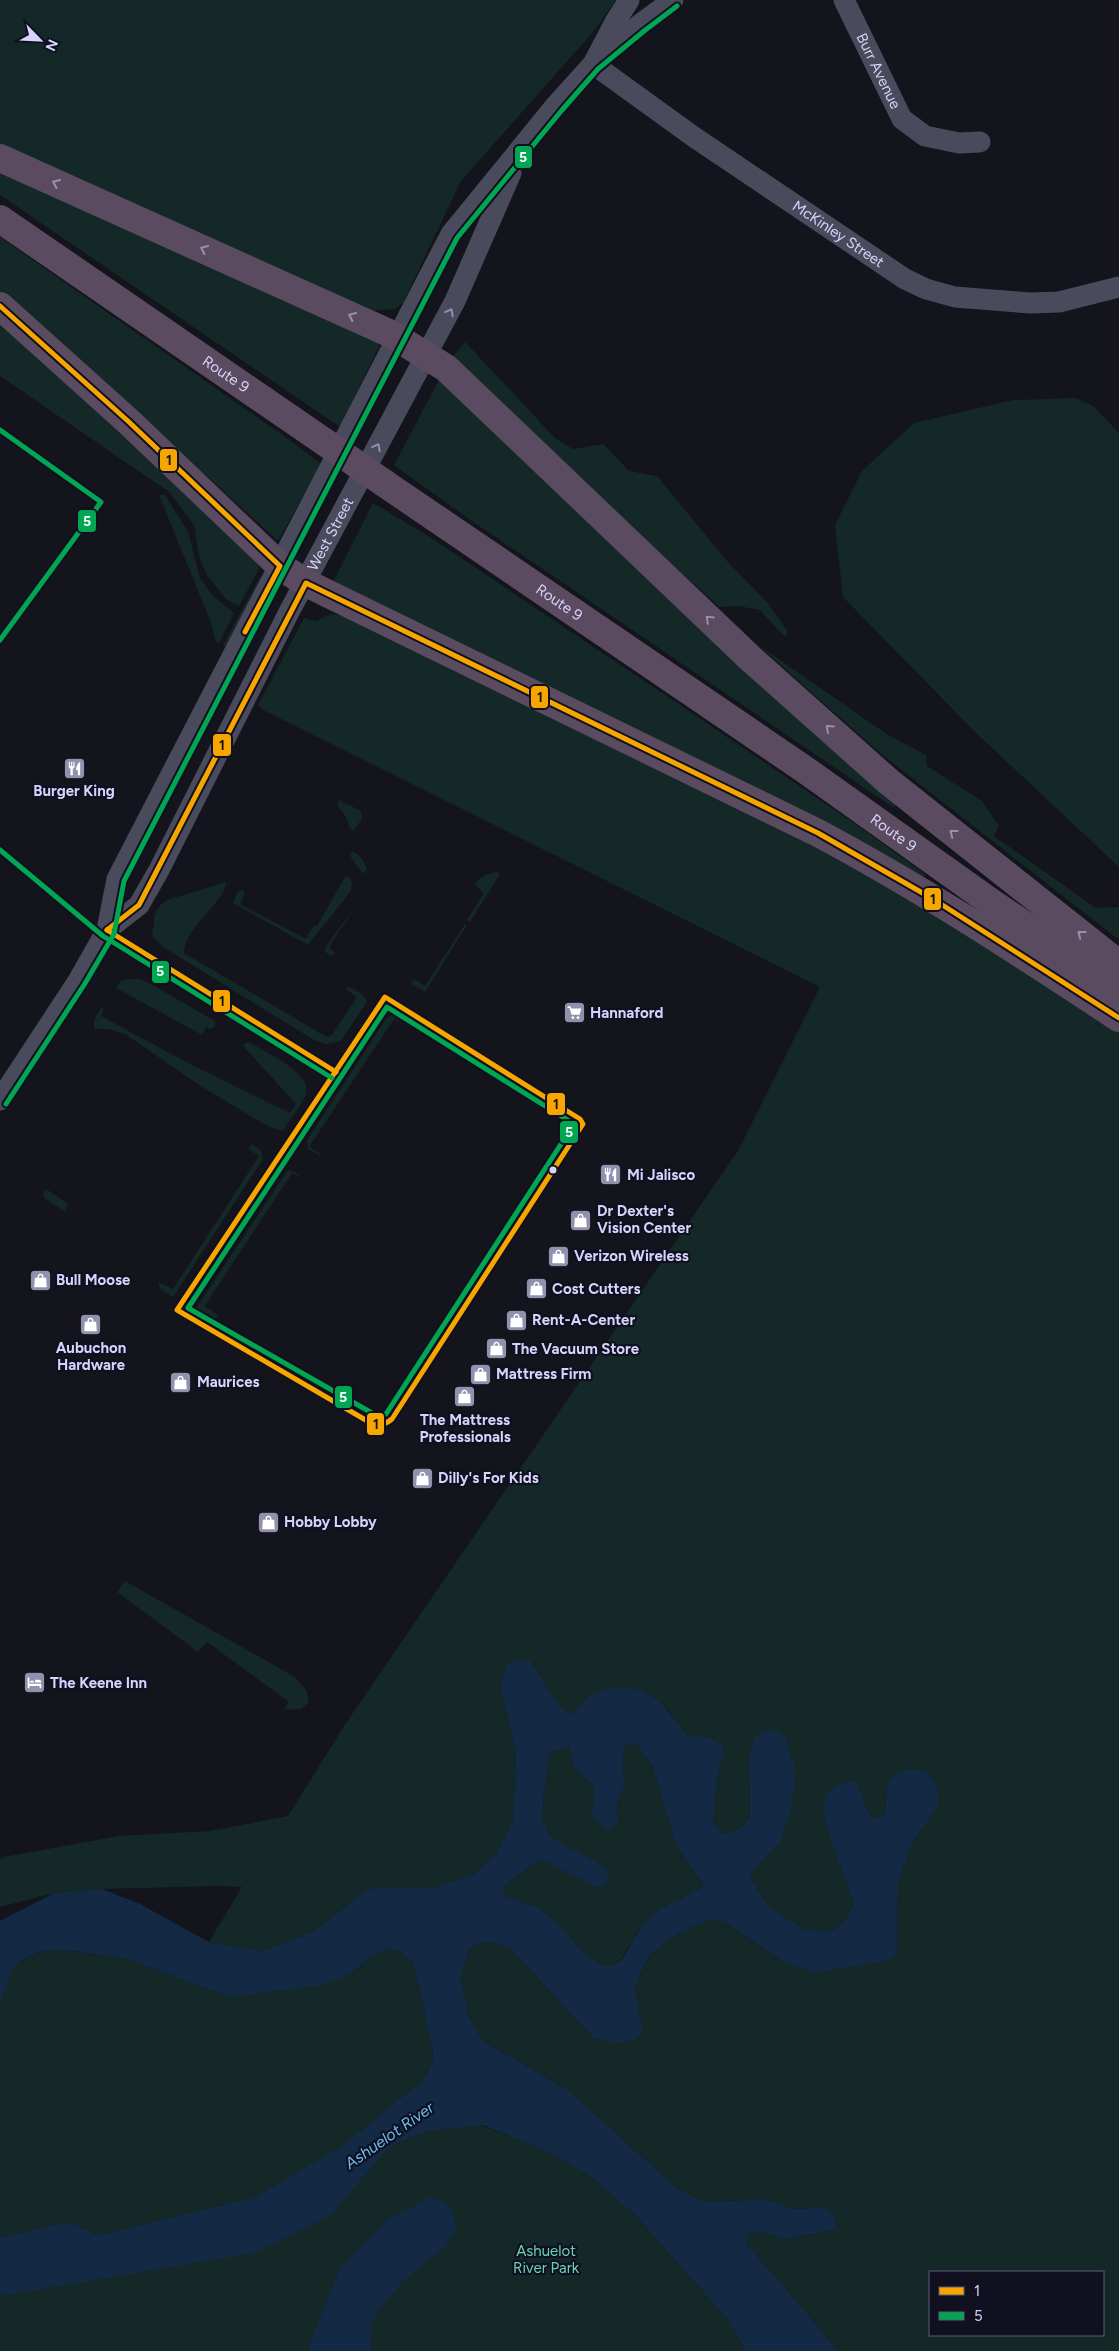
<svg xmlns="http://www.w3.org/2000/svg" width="1119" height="2351" font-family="Figtree,sans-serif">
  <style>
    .green { fill: #132827; fill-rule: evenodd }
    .water { fill: #142943; fill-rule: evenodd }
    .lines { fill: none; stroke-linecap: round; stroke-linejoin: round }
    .minor { stroke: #4a4a5d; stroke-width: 21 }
    .highway { stroke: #5b4b60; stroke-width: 28 }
    .highway-bridge { stroke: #5b4b60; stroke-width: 28 }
    .bus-1-casing { stroke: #111021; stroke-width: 9 }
    .bus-2-casing { stroke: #111021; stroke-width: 9 }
    .bus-1 { stroke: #f7a600; stroke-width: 5 }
    .bus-2 { stroke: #00a651; stroke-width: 5 }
    .oneway { stroke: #9890ae }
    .oneway2 { stroke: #908fac }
    .bus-dot { fill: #d5d4fb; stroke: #111021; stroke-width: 2 }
    .labels { text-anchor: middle; stroke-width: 4.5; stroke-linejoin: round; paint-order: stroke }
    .street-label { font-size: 15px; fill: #d5d4fb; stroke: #111021 }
    .poi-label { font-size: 15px; font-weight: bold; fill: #d5d4fb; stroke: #111021; text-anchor: start }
    .park-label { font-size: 15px; fill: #67d4b0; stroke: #111021 }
    .water-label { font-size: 16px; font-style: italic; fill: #6bbef2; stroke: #111021 }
    .line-badge { stroke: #111021; stroke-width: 2 }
    .badge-label { font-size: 14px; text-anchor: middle; font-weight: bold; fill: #fff }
    .pale-badge-label { font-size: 14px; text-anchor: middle; font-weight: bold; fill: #111 }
  </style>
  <rect width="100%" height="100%" fill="#14141d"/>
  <g class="green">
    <path d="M0 0H616L594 31 461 181 403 303 394 309 369 311 0 147Z"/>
    <path d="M0 163 384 336 340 427 0 195Z"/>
    <path d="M0 237 284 436 321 464 278 541 125 401 53 341 0 292Z"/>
    <path d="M0 318 258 558 259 569 239 606 226 599 207 575 200 560 194 525 169 492 0 376Z"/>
    <path d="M465 342 555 438 573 449 603 444 629 471 657 476 727 561 767 602 788 632 785 637 760 610 738 606 720 607 590 492 470 378 454 355Z"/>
    <path d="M442 374 899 802 894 808 466 517 394 465Z"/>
    <path d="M1076 398 1093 406 1119 433V867L976 733 843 597 835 525 862 471 914 423 1013 400Z"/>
    <path d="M159 495H165L188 532 200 578 213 596 234 613 219 643 215 641 212 625Z"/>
    <path d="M373 503 430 537 674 701 854 823 926 875 920 878 332 584Z"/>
    <path d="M260 577 262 578 227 647 223 645Z"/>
    <path d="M331 614 350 617 883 877 1119 1033V2351H837L808 2314 746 2243 749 2234 760 2232 785 2239 835 2230V2214L823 2207 795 2209 766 2199 704 2202 677 2188 567 2089 483 2041 469 2017 460 1978 470 1948 488 1941 511 1949 592 2037 643 2033 635 1986 649 1956 668 1939 709 1920 723 1921 784 1962 897 1954 898 1884 912 1844 938 1806 887 1785 885 1816 872 1819 856 1782 826 1820 854 1903 843 1923 831 1931 806 1930 768 1906 749 1876 780 1842 749 1757 750 1818 741 1828 723 1834 713 1821 718 1772 725 1754 713 1738 688 1736 662 1702 590 1695 571 1715 560 1707 530 1660 500 1685 516 1753 513 1820 496 1854 474 1874 433 1888 376 1887 363 1892 313 1932 262 1951 209 1942 242 1887 216 1886 102 1889 54 1893 0 1907V1860L4 1857 119 1836 210 1831 288 1816 346 1723 739 1149 820 987 265 711 258 705 304 618 316 621ZM930 2272H1103V2335H930Z"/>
    <path d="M757 644 888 735 926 755 927 766 982 801 999 826 994 836 1096 908 1119 907V940L880 753Z"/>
    <path d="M339 800 361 811 362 819 353 831 350 829 346 817 337 805Z"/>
    <path d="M353 851 362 858 367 869 363 874 350 856Z"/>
    <path d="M496 872 500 874 470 922 467 920 484 893 475 885C479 876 487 874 496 872Z"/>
    <path d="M348 876 352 883 351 891 308 945 233 903 238 891 243 890 245 893 240 904 306 939 314 925 317 926 345 877Z"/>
    <path d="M226 882C226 901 184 928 184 953L327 1037 332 1035 357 997 346 989 348 987C355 989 365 994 367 1002L341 1041 326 1044 314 1040 163 947 153 937 152 928 154 927C153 915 157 906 167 900Z"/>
    <path d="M356 906 329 947 335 953 332 956 325 952 326 946Z"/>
    <path d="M465 924 467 925 425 992 411 984 414 979 425 986Z"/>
    <path d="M128 979H140L151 984 215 1021V1026L211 1029 206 1027 202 1035 116 988 121 981Z"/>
    <path d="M101 1008 104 1009 101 1016 188 1063 290 1113 296 1104 245 1048 243 1045 248 1042C262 1050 313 1073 306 1094 301 1107 290 1119 283 1131L269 1127 199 1085 125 1034 109 1029H94V1020Z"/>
    <path d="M391 1015 405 1025 394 1019 309 1147 321 1154 319 1155 308 1149 307 1140 386 1019Z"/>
    <path d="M251 1144 261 1150 263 1159 173 1297 160 1289 158 1282 173 1289 259 1156 248 1149Z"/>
    <path d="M288 1170 295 1172 304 1179 292 1173 210 1298 205 1306 218 1315 215 1319 196 1308Z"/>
    <path d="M46 1189 66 1202 68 1206 65 1212 44 1198 43 1193Z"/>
    <path d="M125 1581 295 1677 307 1691 309 1702 301 1709 283 1710 289 1702 207 1642 198 1652 117 1592Z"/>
    <path d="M636 1742 652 1765 676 1845 704 1886 658 1910 642 1926 620 1961 607 1967 587 1956 559 1924 537 1907 507 1896 502 1888 539 1858 598 1888 605 1867 549 1837 542 1818 544 1793 550 1752 569 1746 574 1768 595 1788 618 1823 617 1803 626 1784C622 1769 621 1761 625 1746Z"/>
    <path d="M389 1948 402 1952 414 1964 433 2053 432 2064 422 2081 342 2147 253 2198 98 2235 69 2222 0 2237V2004L11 1973 19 1962 44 1950 73 1951 127 1959 229 1997 351 1974 369 1957Z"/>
    <path d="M478 2124 546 2150 589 2175 635 2215 730 2322 746 2351H0V2292L372 2166 389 2146 429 2131Z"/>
  </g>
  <g class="water">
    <path d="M514 1660H530L560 1707 571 1715 590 1695 616 1687 639 1689 661 1702 688 1736C707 1737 718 1734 725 1754L718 1772 713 1821 723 1834 741 1828 750 1818 749 1757 755 1737 766 1730 780 1732 786 1738 796 1773 791 1810 780 1842 749 1876 768 1906 806 1930 831 1931 843 1923 854 1903C846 1880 824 1828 824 1807 825 1789 840 1780 856 1782L872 1819 885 1816 887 1785 893 1775 910 1769 926 1772 937 1786 938 1806 912 1844 898 1884 897 1954 889 1960 815 1973 784 1962 723 1921 709 1920 668 1939 649 1956 635 1986 643 2033 635 2040 618 2043 592 2037 511 1949 488 1941 470 1948 460 1978 469 2017 483 2041 567 2089 677 2188 704 2202 766 2199 795 2209 823 2207 835 2214V2230L785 2239 760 2232 749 2234 746 2243 808 2314 837 2351H746L729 2321 635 2215 589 2175 546 2151 483 2125 429 2131 390 2146 330 2216 254 2253 0 2296V2237L69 2222 98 2235 253 2198 342 2146 422 2081 432 2064 433 2053 414 1964 402 1952 389 1948 369 1957 351 1974 322 1985 229 1997 127 1959 73 1951 44 1950 19 1962 11 1973 0 2004V1921L54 1893 102 1889 140 1904 209 1942 262 1951 313 1932 363 1892 376 1887 433 1888 474 1874 496 1854 513 1820 516 1753 500 1685 507 1665ZM636 1743 652 1765 676 1845 704 1886 658 1910 642 1926 621 1961 607 1967 587 1956 559 1924 537 1907 507 1896 502 1888 539 1859 598 1888 609 1880 605 1867 549 1836 542 1818 544 1793 550 1752 569 1747 574 1768 595 1788 591 1816 608 1831 618 1823 617 1803 626 1784C622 1769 621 1761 625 1746Z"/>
    <path d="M431 2197C450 2203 453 2209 457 2228L445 2247 402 2282 379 2310 372 2323 371 2351H309V2345L341 2267 388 2219Z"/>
  </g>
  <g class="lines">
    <g class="minor">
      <path id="s1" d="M629 0 615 22 593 64 694 137 905 279 926 289 955 297 1030 303 1059 302 1119 287"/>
      <path id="s2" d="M844 0 902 119 925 136 959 143 980 142"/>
      <path id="s3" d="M107 930 139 905 159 870 289 612 455 301 511 173"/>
      <path d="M0 1100 78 981 107 930 117 879 451 234 556 105 593 64 639 25 673 0"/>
    </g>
    <g class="highway">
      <path d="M0 158 389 333 446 368 751 659 889 782 1119 964"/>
      <path id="s4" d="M0 219 326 443"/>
      <path d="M0 306 129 422 280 566 306 583 818 833C923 889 1020 953 1119 1018"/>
      <path id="s5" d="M384 483 804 769 992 903 1119 988"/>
    </g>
    <path class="highway-bridge" d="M326 443 384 483"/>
    <defs>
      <g id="bus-1">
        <path d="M0 306 129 422 280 566 245 632"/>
        <path d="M107 930 139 905 306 583 818 833 933 899 1119 1018"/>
        <path d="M107 930 336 1072"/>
        <path d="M385 997 580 1119 583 1124 392 1419C385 1425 378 1426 369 1422L177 1310Z"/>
      </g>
      <g id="bus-2">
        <path d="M0 430 101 502 0 640"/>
        <path d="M0 850 103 936 332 1078"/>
        <path d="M387 1007 574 1124 386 1414 379 1417 188 1308Z"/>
        <path d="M6 1104 84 985 114 934 124 881 457 238 562 110 598 69 644 31 677 6"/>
      </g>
    </defs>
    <use href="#bus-1" class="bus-1-casing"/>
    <use href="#bus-2" class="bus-2-casing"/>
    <use href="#bus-1" class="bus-1"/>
    <use href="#bus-2" class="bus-2"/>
  </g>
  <defs><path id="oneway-chevron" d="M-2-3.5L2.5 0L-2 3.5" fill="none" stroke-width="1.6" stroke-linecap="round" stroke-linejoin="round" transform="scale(1.25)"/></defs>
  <g class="oneway">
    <use href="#oneway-chevron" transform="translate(56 183) rotate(-156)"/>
    <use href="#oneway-chevron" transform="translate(204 249) rotate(-156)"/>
    <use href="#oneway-chevron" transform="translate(352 316) rotate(-155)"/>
    <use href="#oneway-chevron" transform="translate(709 619) rotate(-136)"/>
    <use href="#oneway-chevron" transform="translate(829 728) rotate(-138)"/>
    <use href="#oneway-chevron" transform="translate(953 833) rotate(-142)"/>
    <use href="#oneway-chevron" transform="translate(1081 934) rotate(-142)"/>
  </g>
  <g class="oneway2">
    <use href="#oneway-chevron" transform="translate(450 312) rotate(-62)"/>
    <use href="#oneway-chevron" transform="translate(377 447) rotate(-62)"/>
  </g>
  <defs>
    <symbol id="restaurant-square" viewBox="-11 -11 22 22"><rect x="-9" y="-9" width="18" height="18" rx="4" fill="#9191ad" stroke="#111021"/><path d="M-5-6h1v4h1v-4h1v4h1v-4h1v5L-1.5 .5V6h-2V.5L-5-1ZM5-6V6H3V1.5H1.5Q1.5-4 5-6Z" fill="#fff"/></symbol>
    <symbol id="supermarket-square" viewBox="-11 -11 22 22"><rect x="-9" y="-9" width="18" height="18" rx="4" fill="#9191ad" stroke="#111021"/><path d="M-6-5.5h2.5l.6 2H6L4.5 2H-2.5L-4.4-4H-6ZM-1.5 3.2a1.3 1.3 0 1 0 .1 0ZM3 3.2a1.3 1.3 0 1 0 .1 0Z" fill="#fff"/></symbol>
    <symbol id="shop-square" viewBox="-11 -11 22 22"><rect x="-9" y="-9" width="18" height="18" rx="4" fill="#9191ad" stroke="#111021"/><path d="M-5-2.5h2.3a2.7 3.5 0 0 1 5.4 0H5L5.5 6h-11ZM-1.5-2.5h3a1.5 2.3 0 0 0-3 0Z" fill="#fff"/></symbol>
    <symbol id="hotel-square" viewBox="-11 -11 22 22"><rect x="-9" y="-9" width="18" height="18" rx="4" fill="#9191ad" stroke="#111021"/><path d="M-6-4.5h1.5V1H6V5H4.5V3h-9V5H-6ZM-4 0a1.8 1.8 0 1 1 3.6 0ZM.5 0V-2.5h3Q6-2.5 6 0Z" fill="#fff"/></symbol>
  </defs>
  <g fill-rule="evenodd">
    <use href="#restaurant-square" x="62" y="756" width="25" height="25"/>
    <use href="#supermarket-square" x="562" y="1000" width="25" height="25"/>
    <use href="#restaurant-square" x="598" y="1162" width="25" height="25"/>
    <use href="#shop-square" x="568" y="1208" width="25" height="25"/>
    <use href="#shop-square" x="546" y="1244" width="25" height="25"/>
    <use href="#shop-square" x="28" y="1268" width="25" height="25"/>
    <use href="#shop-square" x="524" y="1276" width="25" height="25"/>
    <use href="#shop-square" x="504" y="1308" width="25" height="25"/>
    <use href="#shop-square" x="78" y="1312" width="25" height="25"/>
    <use href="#shop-square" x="484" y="1336" width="25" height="25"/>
    <use href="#shop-square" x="468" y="1362" width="25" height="25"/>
    <use href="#shop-square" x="168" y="1370" width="25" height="25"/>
    <use href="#shop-square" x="452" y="1384" width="25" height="25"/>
    <use href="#shop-square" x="410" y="1466" width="25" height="25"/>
    <use href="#shop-square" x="256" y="1510" width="25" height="25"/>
    <use href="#hotel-square" x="22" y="1670" width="25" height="25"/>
  </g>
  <circle class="bus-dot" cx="553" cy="1170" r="4.5"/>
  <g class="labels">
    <g class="street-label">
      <text dy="5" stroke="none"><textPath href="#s2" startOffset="79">Burr Avenue</textPath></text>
      <text dy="5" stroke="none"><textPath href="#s1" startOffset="372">McKinley Street</textPath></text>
      <text dy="5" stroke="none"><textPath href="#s4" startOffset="274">Route 9</textPath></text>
      <text dy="5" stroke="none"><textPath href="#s3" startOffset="458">West Street</textPath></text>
      <text dy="5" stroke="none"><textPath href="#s5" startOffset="212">Route 9</textPath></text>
      <text dy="5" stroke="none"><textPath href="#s5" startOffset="618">Route 9</textPath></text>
    </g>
    <g class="poi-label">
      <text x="74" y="796" text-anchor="middle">Burger King</text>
      <text x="590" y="1018">Hannaford</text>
      <text x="627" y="1180">Mi Jalisco</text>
      <text x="597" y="1216">Dr Dexter's<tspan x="597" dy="17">Vision Center</tspan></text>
      <text x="574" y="1261">Verizon Wireless</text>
      <text x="56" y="1285">Bull Moose</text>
      <text x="552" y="1294">Cost Cutters</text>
      <text x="532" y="1325">Rent-A-Center</text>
      <text x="91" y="1353" text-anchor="middle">Aubuchon<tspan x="91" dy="17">Hardware</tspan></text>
      <text x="512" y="1354">The Vacuum Store</text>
      <text x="496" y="1379">Mattress Firm</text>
      <text x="197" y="1387">Maurices</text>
      <text x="465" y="1425" text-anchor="middle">The Mattress<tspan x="465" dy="17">Professionals</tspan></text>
      <text x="438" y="1483">Dilly's For Kids</text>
      <text x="284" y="1527">Hobby Lobby</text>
      <text x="50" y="1688">The Keene Inn</text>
    </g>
    <g class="park-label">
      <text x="546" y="2256">Ashuelot<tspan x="546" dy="17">River Park</tspan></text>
    </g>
    <g class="water-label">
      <text transform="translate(389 2135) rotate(-35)" y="6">Ashuelot River</text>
    </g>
  </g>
  <g class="line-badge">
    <rect x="514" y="145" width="19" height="24" rx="5" fill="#00a651"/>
    <rect x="159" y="448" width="19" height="24" rx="5" fill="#f7a600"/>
    <rect x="77" y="509" width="20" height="24" rx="5" fill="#00a651"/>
    <rect x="530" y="685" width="19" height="24" rx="5" fill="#f7a600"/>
    <rect x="212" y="733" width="20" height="24" rx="5" fill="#f7a600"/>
    <rect x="923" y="887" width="19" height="24" rx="5" fill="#f7a600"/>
    <rect x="151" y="960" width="19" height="24" rx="5" fill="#00a651"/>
    <rect x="212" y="989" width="19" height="24" rx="5" fill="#f7a600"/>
    <rect x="546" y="1092" width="20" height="24" rx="5" fill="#f7a600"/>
    <rect x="559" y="1120" width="20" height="24" rx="5" fill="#00a651"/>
    <rect x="334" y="1385" width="19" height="24" rx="5" fill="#00a651"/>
    <rect x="366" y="1412" width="19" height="24" rx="5" fill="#f7a600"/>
  </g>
  <g class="badge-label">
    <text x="523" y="162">5</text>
    <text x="87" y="526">5</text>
    <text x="160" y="976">5</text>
    <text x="569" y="1137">5</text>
    <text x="343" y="1402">5</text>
  </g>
  <g class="pale-badge-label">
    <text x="169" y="465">1</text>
    <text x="540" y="702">1</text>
    <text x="222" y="750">1</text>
    <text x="933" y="904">1</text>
    <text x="222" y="1006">1</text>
    <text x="556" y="1109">1</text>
    <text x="376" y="1429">1</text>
  </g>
  <rect x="929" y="2271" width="175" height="65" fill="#111021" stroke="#5f5e78"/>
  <rect x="939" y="2287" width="25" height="8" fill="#f7a600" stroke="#5f5e78"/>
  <text x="974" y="2296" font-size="15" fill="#d5d4fb">1</text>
  <rect x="939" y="2312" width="25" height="8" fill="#00a651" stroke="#5f5e78"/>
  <text x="974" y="2321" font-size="15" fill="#d5d4fb">5</text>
  <g transform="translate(40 40) rotate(114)" stroke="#111021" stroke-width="4" paint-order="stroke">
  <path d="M0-4L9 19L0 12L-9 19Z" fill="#d5d4fb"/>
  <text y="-8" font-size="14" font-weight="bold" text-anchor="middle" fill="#d5d4fb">N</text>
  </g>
</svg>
